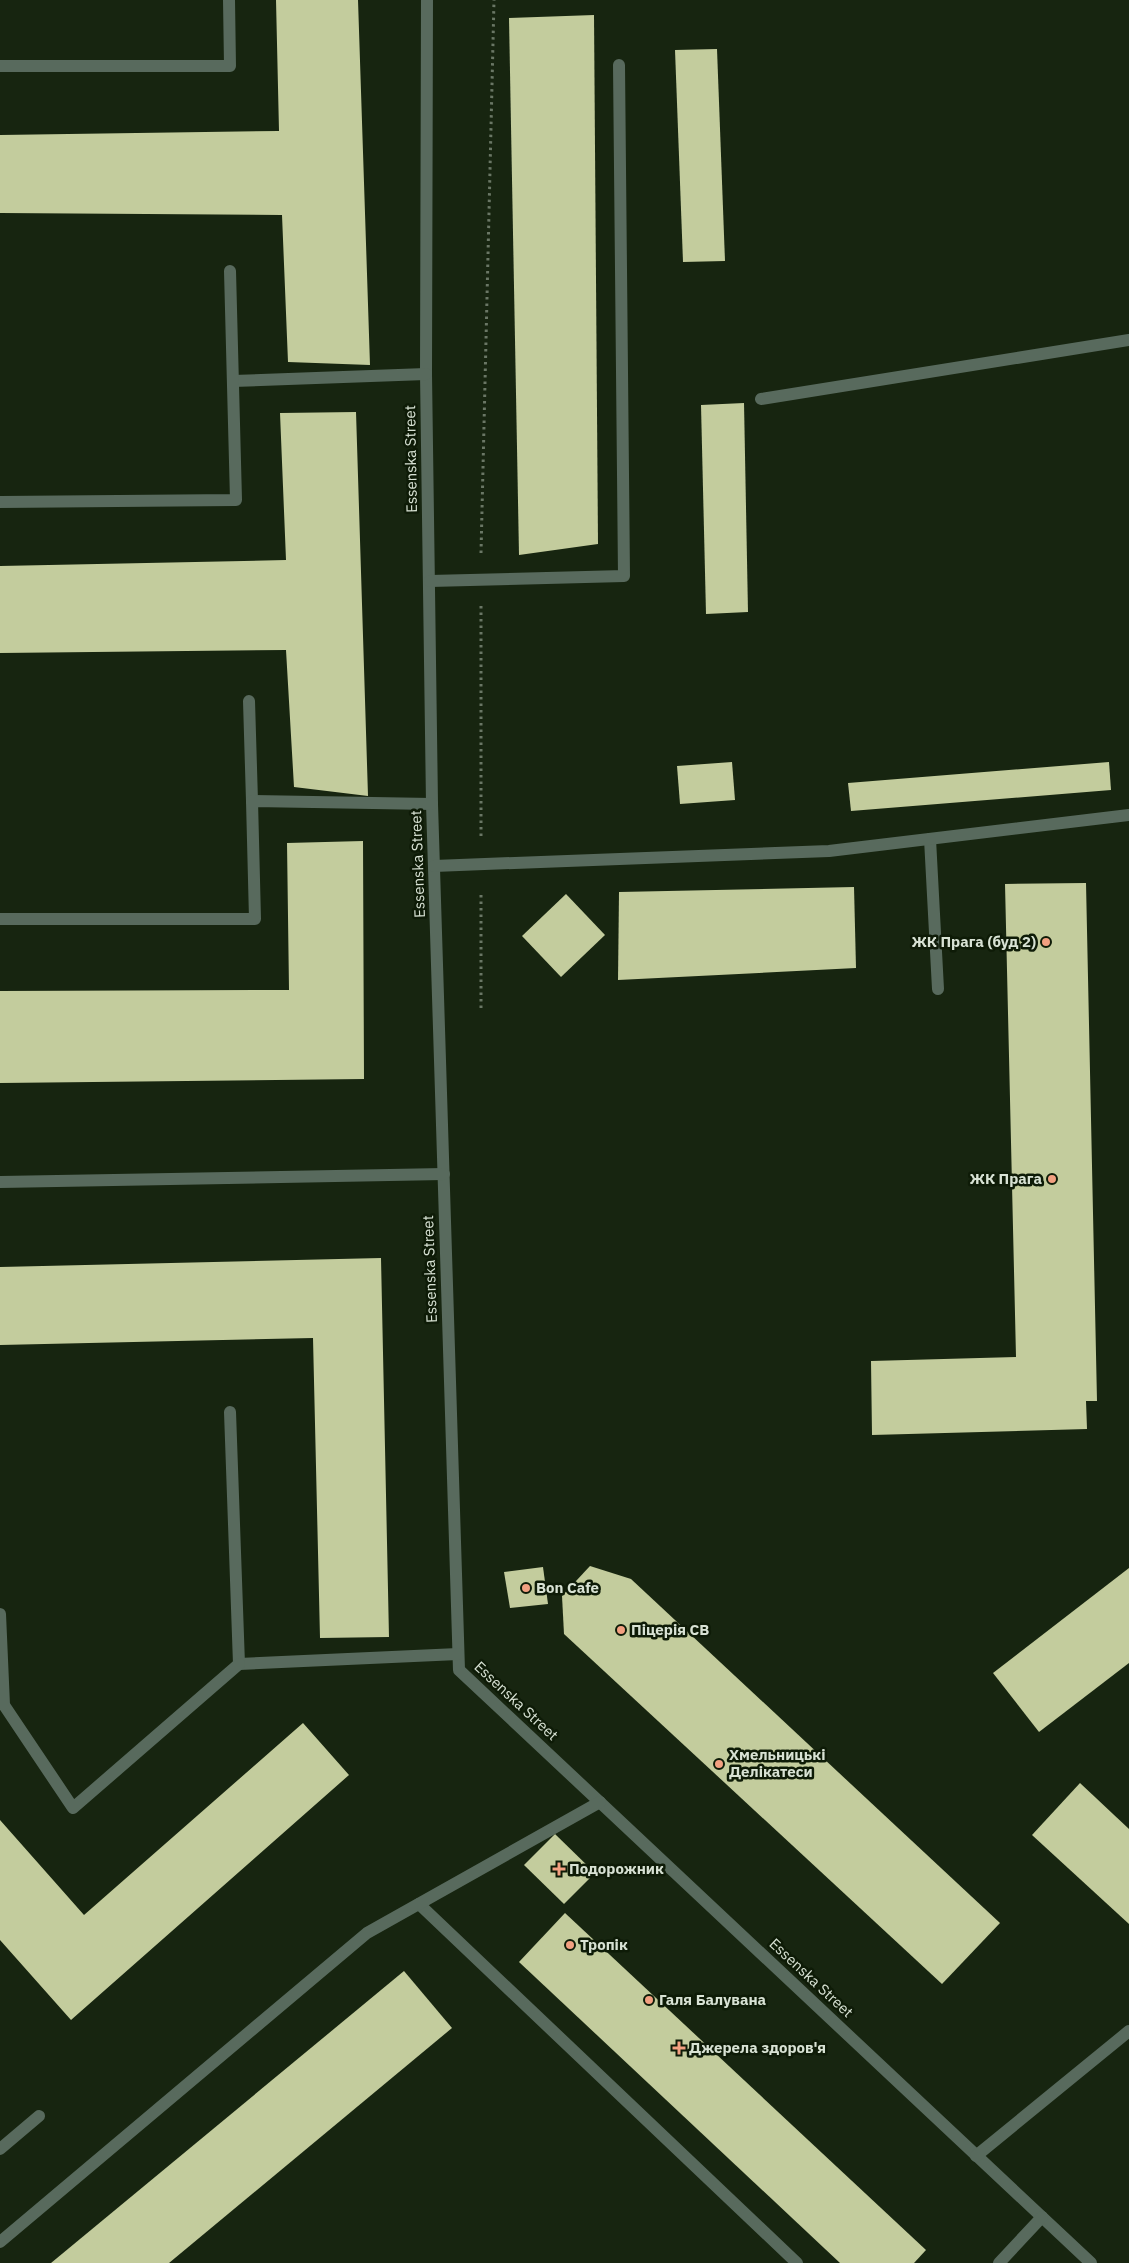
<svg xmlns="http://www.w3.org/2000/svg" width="1129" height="2263" font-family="'IBM Plex Sans',sans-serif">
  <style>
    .building { fill: #c3cc9d }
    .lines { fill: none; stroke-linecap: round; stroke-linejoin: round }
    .path { stroke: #6a7765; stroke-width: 3; stroke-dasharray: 2.5 4; stroke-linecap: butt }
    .minor { stroke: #586a5d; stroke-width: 12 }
    .poi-dot { fill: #f2a081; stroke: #0e1b07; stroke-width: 2 }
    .labels { text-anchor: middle; stroke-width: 5; stroke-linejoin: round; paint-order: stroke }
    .street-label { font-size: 15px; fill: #d8e2d4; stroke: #0e1b07 }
    .poi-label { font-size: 15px; font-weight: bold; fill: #d8e2d4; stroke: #0e1b07; text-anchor: start }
  </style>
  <rect width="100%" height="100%" fill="#172510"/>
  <g class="building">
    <path d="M276 0H358L370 365 288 362 282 215 0 213V135L279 131Z"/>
    <path d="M594 15 598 544 519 555 509 18Z"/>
    <path d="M717 49 725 261 683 262 675 50Z"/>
    <path d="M744 403 748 612 706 614 701 405Z"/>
    <path d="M356 412 368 796 294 787 286 650 0 653V566L286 560 280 413Z"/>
    <path d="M732 762 735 800 680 804 677 766Z"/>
    <path d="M1109 762 1111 790 851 811 848 783Z"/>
    <path d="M363 841 364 1079 0 1083V991L289 990 287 843Z"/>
    <path d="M1086 883 1097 1401H1086L1087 1429 872 1435 871 1361 1016 1357 1005 884Z"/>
    <path d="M854 887 856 968 618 980 619 892Z"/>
    <path d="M566 894 605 935 561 977 522 936Z"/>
    <path d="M381 1258 389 1637 320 1638 313 1338 0 1345V1267Z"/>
    <path d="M590 1566 631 1579 1000 1923 942 1984 564 1634 562 1596Z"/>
    <path d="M543 1567 548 1604 510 1608 504 1572Z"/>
    <path d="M1129 1568V1663L1039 1732 993 1673Z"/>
    <path d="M303 1723 349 1775 71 2020 0 1940V1820L84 1915Z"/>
    <path d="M1080 1783 1129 1829V1924L1032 1835Z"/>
    <path d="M555 1834 595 1873 564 1904 524 1865Z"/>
    <path d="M565 1913 926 2250 914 2263H840L519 1962Z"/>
    <path d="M404 1971 452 2028 169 2263H51Z"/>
  </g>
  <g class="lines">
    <g class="path">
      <path d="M481 553 494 0"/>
      <path d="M481 606V838"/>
      <path d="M481 1008V891"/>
    </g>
    <g class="minor">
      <path d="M427 0 426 374 432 804 459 1670 1091 2263"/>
      <path d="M0 66H230L229 0"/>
      <path d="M233 381 426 374"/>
      <path d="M761 399 1129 340"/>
      <path d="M0 502 236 500 230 271"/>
      <path d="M430 581 624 576 619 65"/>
      <path d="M249 701 252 801"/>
      <path d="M930 839 938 989"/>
      <path d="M434 866 829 851 1129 815"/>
      <path d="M0 919H255L252 801 432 804"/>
      <path d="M0 1182 444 1174"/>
      <path d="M230 1412 239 1664 458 1654"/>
      <path d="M0 1614 4 1705 73 1808 239 1664"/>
      <path d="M419 1904 797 2263"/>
      <path d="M0 2149 39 2116"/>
      <path d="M976 2156 1129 2031"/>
      <path d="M0 2242 367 1933 600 1802"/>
      <path d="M999 2263 1042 2217"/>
    </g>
  </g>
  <g class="poi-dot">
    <circle cx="1046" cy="942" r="5"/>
    <circle cx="1052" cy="1179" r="5"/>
    <circle cx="526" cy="1588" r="5"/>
    <circle cx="621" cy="1630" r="5"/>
    <circle cx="719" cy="1764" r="5"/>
    <path d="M556.5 1861.5h5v5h5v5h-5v5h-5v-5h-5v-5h5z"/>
    <circle cx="570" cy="1945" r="5"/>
    <circle cx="649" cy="2000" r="5"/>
    <path d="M676.5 2040.5h5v5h5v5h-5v5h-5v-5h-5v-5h5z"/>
  </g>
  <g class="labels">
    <g class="street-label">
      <text transform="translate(411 459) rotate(-91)" y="5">Essenska Street</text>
      <text transform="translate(418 864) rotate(-92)" y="5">Essenska Street</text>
      <text transform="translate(430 1269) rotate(-92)" y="5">Essenska Street</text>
      <text transform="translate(516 1701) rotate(43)" y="5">Essenska Street</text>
      <text transform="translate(811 1978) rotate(43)" y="5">Essenska Street</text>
    </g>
    <g class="poi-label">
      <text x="1036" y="947" text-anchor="end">ЖК Прага (буд 2)</text>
      <text x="1042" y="1184" text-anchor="end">ЖК Прага</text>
      <text x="536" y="1593">Bon Cafe</text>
      <text x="631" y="1635">Піцерія СВ</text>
      <text x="729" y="1760">Хмельницькі<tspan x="729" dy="17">Делікатеси</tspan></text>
      <text x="569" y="1874">Подорожник</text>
      <text x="580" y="1950">Тропік</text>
      <text x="659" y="2005">Галя Балувана</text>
      <text x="689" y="2053">Джерела здоров'я</text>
    </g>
  </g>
</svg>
